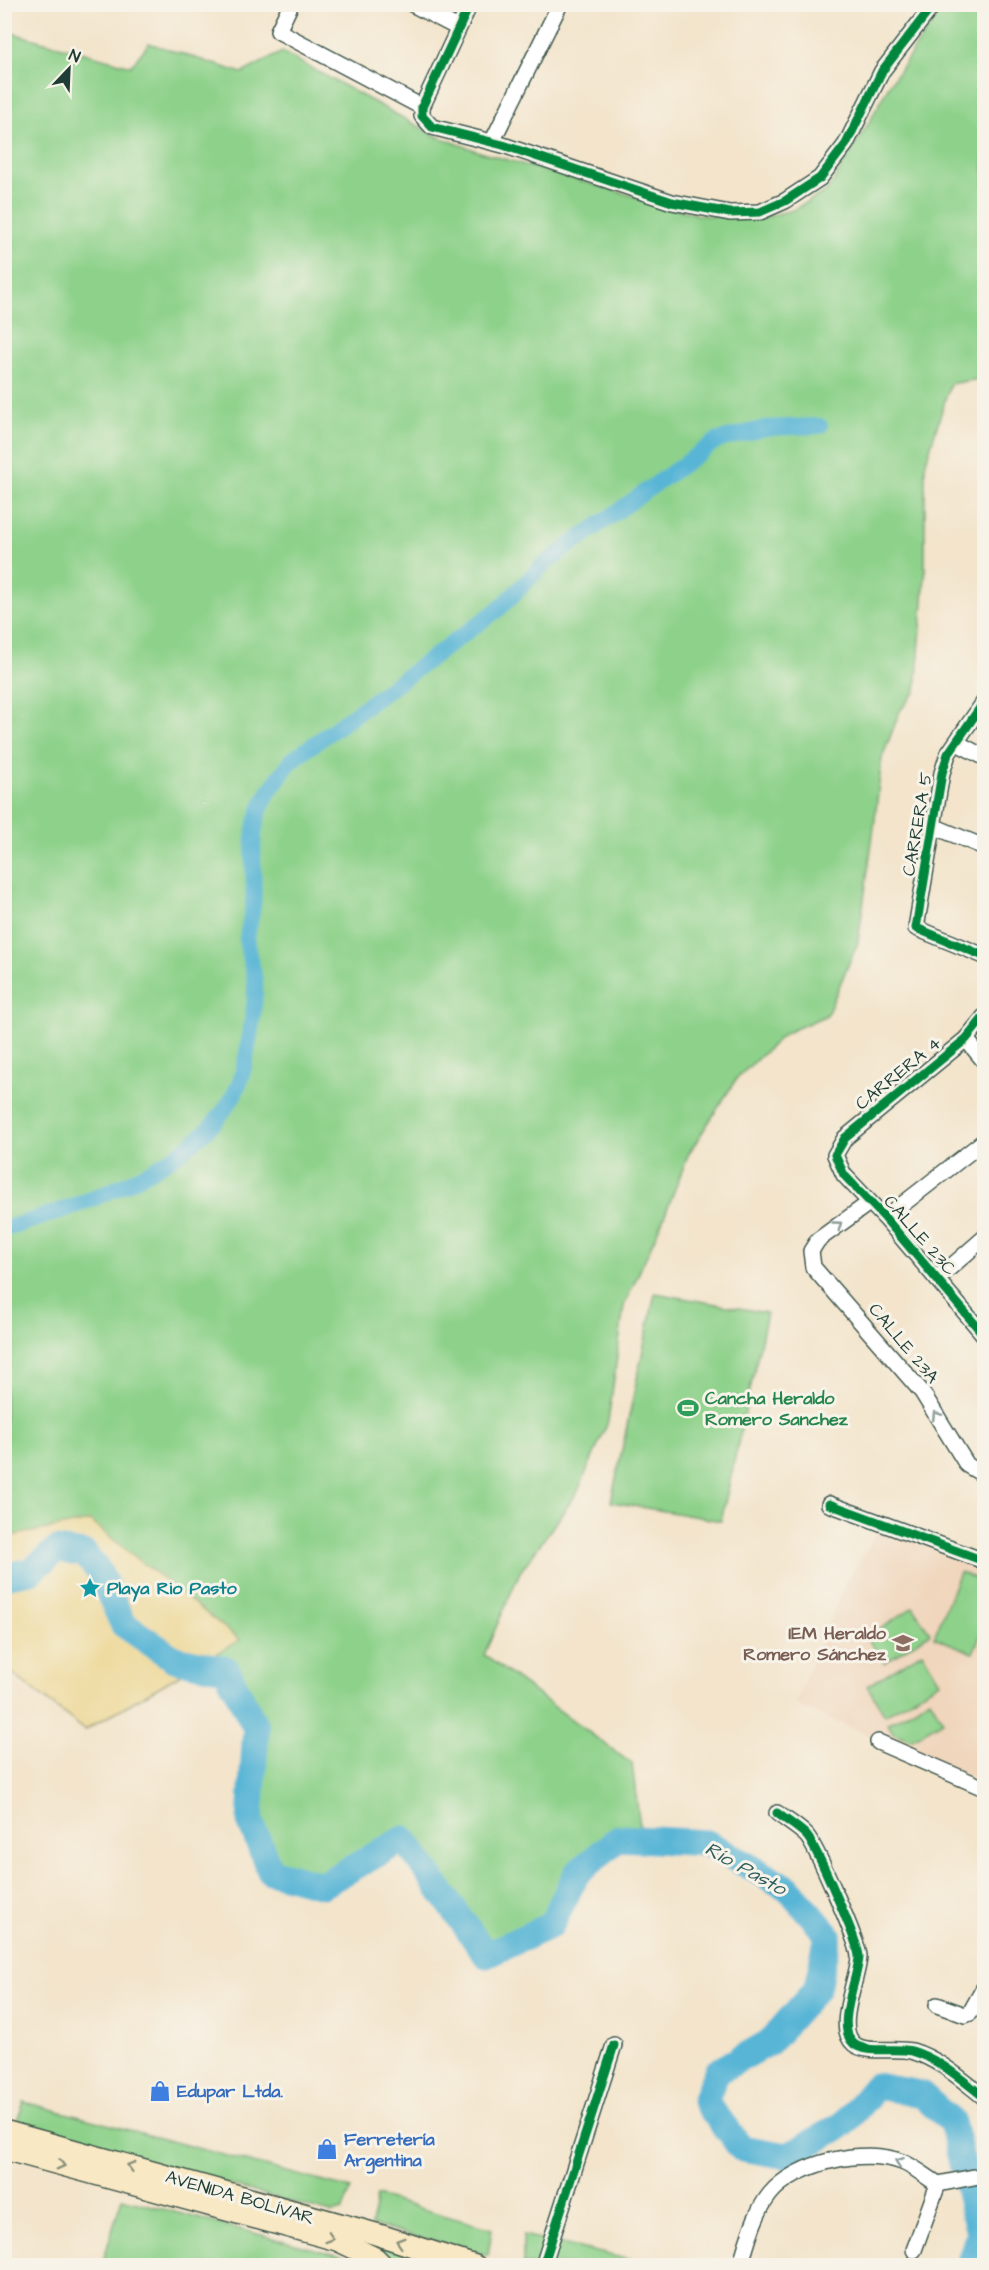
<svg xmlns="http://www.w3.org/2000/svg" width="989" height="2270" font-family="'Architects Daughter',sans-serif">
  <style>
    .built { fill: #f0d6bc }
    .green { fill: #8dd18a; stroke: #56875f; stroke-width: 1.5 }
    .sand { fill: #eeda9e; stroke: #868c69; stroke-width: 1.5 }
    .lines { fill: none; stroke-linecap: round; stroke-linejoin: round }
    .canal { stroke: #58b5d6; stroke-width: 16 }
    .river { stroke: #58b5d6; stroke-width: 27 }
    .street-casing { stroke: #3f564b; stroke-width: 18 }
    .secondary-casing { stroke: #3f564b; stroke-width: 24 }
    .street { stroke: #fff; stroke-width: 15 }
    .secondary { stroke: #f8e8c3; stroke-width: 21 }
    .cycleway-casing { stroke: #f7f3e8; stroke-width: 13 }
    .cycleway { stroke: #00873e; stroke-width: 9 }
    .oneway { stroke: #8f9e9a }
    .oneway2 { stroke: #8c927c }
    .labels { text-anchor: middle; stroke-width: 6; stroke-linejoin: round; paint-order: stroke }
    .street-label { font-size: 18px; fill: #1f3d34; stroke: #f7f3e8 }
    .leisure-label { font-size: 18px; font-weight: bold; fill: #27864d; stroke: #f7f3e8; text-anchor: start }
    .culture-label { font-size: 18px; font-weight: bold; fill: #0d838f; stroke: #f7f3e8; text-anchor: start }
    .education-label { font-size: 18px; font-weight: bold; fill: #785e54; stroke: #f7f3e8; text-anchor: end }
    .shop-label { font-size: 18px; font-weight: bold; fill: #366cbe; stroke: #f7f3e8; text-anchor: start }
    .water-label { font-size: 20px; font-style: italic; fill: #2d5b5c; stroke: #f7f3e8 }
  </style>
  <rect width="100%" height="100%" fill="#f7f3e8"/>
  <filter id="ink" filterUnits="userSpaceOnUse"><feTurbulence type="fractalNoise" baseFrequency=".0167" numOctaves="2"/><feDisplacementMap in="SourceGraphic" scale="12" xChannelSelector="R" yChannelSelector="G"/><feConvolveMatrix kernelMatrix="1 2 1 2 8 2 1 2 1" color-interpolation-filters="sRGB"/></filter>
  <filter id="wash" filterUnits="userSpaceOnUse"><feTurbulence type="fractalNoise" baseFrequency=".008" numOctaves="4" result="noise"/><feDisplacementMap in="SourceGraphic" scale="24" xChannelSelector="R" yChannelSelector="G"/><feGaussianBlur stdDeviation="1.35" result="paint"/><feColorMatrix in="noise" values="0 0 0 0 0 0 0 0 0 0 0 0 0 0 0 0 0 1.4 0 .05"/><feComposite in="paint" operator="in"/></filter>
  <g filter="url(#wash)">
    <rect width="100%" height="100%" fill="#f3e4cb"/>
    <path class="built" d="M880 1529 984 1568V1782L795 1705 846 1580Z"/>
    <g class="green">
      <path d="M945 5H984V378L950 384 925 465V576L916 691 900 711 882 758 874 827 858 942 827 1015 784 1034 737 1078 689 1153 664 1217 624 1306 608 1422 577 1493 520 1572 484 1655 632 1764 640 1826 619 1838 577 1873 551 1925 486 1955 404 1839 322 1885 270 1871 251 1813 256 1728 226 1670 174 1659 5 1576V31L131 66 149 43 242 73 282 52 436 136 480 152 699 215 756 219 793 210 828 190 868 124 890 84Z"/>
      <path d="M655 1293 767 1313 721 1521 611 1502Z"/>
      <path d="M960 1572 984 1582V1626L973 1653 934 1637Z"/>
      <path d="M913 1607 930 1633 884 1663 867 1638Z"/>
      <path d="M922 1652 940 1682 885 1715 867 1686Z"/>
      <path d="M930 1699 943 1721 911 1740 893 1733 888 1724Z"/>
      <path d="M24 2102 351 2189 343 2210 331 2213 15 2126Z"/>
      <path d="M377 2196 492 2229 488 2255 371 2225Z"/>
      <path d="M122 2198 352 2259 360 2265H102Z"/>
      <path d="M523 2235 653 2265H523Z"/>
      <path d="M379 2245 442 2265H396L373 2247Z"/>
    </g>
    <path class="sand" d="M90 1521 240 1640 85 1730 5 1668 4 1537Z"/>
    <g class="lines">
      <path class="canal" d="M4 1229C80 1207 211 1162 240 1081 247 1061 256 1002 255 982 254 968 247 955 247 941 247 930 252 917 253 905 256 874 248 840 260 810 267 792 280 776 292 760L500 608 544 564 716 441 765 428 820 426"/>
      <path class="river" d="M4 1576 31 1571 57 1550 85 1554 100 1573 123 1624 174 1659 226 1669 256 1728 250 1821 270 1871 322 1885 404 1839 486 1955 551 1925 577 1873 619 1838 707 1843 788 1888 828 1935 817 1988 770 2042 717 2072 705 2101 741 2148 788 2156 844 2124 876 2086 921 2094 952 2122 979 2233 969 2266"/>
    </g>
  </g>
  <g filter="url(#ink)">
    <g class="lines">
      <defs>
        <g id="street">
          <path d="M291 4 278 31 422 107"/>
          <path d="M412 4 458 28"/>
          <path d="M470 4 422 107V116L432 127 503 145 672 202 730 213 760 212 785 201 820 178 846 144 882 71 934 4"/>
          <path d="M492 142 560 4"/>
          <path d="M984 702 948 754 942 773 916 928 984 956"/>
          <path d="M957 743 984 757"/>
          <path d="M933 826 984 847"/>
          <path d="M984 1017 966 1039 845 1138 835 1155 844 1175 885 1218 984 1335"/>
          <path d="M966 1039 984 1061"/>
          <path d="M869 1203 818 1240 811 1251 813 1267 922 1392 967 1465 984 1475"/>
          <path d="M885 1218 984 1141"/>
          <path d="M937 1279 984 1238"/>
          <path d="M829 1504 984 1561"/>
          <path d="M878 1742 984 1788"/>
          <path d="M777 1813C786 1820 798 1827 806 1835 816 1845 858 1943 859 1956 859 1977 834 2027 854 2044 866 2054 896 2047 912 2051 939 2059 962 2080 984 2097"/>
          <path d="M937 2005 965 2015 970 2013 984 1988"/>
          <path d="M914 2250 938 2184"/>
          <path d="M543 2266 614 2045"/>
          <path d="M740 2266C748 2241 754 2214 770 2194 796 2162 865 2147 902 2162 915 2167 926 2177 938 2184L984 2175"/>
        </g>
        <g id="secondary">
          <path d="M4 2131 376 2234 475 2266"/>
          <path d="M4 2149 337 2240 375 2258 383 2266"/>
        </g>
      </defs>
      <use href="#street" class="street-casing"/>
      <use href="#secondary" class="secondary-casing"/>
      <use href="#street" class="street"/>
      <use href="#secondary" class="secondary"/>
      <defs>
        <g id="cycleway">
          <path d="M470 4 422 107V116L432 127 503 145 672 202 730 213 760 212 785 201 820 178 846 144 882 71 934 4"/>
          <path d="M984 702 948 754 942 773 916 928 984 956"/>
          <path d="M984 1017 966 1039 845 1138 835 1155 844 1175 885 1218 984 1335"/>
          <path d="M829 1504 984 1561"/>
          <path d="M777 1813C786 1820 798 1827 806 1835 816 1845 858 1943 859 1956 859 1977 834 2027 854 2044 866 2054 896 2047 912 2051 939 2059 962 2080 984 2097"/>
          <path d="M543 2266 614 2045"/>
        </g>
      </defs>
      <use href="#cycleway" class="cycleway-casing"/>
      <use href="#cycleway" class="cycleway"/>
    </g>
    <defs><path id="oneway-chevron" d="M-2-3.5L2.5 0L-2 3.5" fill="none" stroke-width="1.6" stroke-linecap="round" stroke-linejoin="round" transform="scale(1.5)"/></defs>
    <g class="oneway">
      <use href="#oneway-chevron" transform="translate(838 1225) rotate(-36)"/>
      <use href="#oneway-chevron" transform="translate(936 1415) rotate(-122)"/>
      <use href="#oneway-chevron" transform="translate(899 2162) rotate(-160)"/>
    </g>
    <g class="oneway2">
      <use href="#oneway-chevron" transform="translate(61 2165) rotate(15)"/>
      <use href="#oneway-chevron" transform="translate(131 2166) rotate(-164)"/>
      <use href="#oneway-chevron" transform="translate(330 2238) rotate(17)"/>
      <use href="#oneway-chevron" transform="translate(400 2242) rotate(-163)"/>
    </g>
  </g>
  <defs>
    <symbol id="stadium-bare" viewBox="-9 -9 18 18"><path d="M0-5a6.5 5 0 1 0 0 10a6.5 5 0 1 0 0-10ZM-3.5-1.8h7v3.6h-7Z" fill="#2e9e5b" stroke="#f7f3e8" stroke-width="2.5" paint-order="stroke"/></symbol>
    <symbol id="sight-bare" viewBox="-9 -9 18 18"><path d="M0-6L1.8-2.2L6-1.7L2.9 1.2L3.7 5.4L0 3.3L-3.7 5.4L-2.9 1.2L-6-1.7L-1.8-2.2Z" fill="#0f9aa8" stroke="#f7f3e8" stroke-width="2.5" paint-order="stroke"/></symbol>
    <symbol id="school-bare" viewBox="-9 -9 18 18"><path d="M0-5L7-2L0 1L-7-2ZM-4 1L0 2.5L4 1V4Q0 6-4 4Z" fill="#8d6e63" stroke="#f7f3e8" stroke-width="2.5" paint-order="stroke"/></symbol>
    <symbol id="shop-bare" viewBox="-9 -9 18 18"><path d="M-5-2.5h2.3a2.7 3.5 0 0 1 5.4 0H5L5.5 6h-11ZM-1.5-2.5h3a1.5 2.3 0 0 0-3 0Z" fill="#3f7fe0" stroke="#f7f3e8" stroke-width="2.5" paint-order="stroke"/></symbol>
  </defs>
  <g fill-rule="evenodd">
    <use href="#stadium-bare" x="673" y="1393" width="30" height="30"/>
    <use href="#sight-bare" x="75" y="1573" width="30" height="30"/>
    <use href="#school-bare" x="888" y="1628" width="30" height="30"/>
    <use href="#shop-bare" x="145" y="2076" width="30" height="30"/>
    <use href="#shop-bare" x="312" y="2134" width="30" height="30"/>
  </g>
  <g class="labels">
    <g class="street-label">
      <text transform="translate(917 824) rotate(-80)" y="6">CARRERA 5</text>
      <text transform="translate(898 1073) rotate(-39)" y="6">CARRERA 4</text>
      <text transform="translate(920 1235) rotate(49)" y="6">CALLE 23C</text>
      <text transform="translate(904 1343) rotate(50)" y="6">CALLE 23A</text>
      <text transform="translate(240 2197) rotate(16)" y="6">AVENIDA BOLÍVAR</text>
    </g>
    <g class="leisure-label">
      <text x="705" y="1404">Cancha Heraldo<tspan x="705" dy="21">Romero Sanchez</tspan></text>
    </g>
    <g class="culture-label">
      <text x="107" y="1594">Playa Rio Pasto</text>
    </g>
    <g class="education-label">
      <text x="886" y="1639">IEM Heraldo<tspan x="886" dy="21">Romero Sánchez</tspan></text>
    </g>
    <g class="shop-label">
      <text x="177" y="2097">Edupar Ltda.</text>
      <text x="344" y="2145">Ferretería<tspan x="344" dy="21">Argentina</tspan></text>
    </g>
    <g class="water-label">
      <text transform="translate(746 1868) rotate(29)" y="7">Río Pasto</text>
    </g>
  </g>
  <rect width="989" height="2270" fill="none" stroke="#f7f3e8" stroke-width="24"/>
  <g transform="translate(69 69) rotate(23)" stroke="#f7f3e8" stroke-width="4.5" paint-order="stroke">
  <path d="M0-4.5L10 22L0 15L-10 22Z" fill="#1f3d34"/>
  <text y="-9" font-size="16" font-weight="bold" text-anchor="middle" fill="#1f3d34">N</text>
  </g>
</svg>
